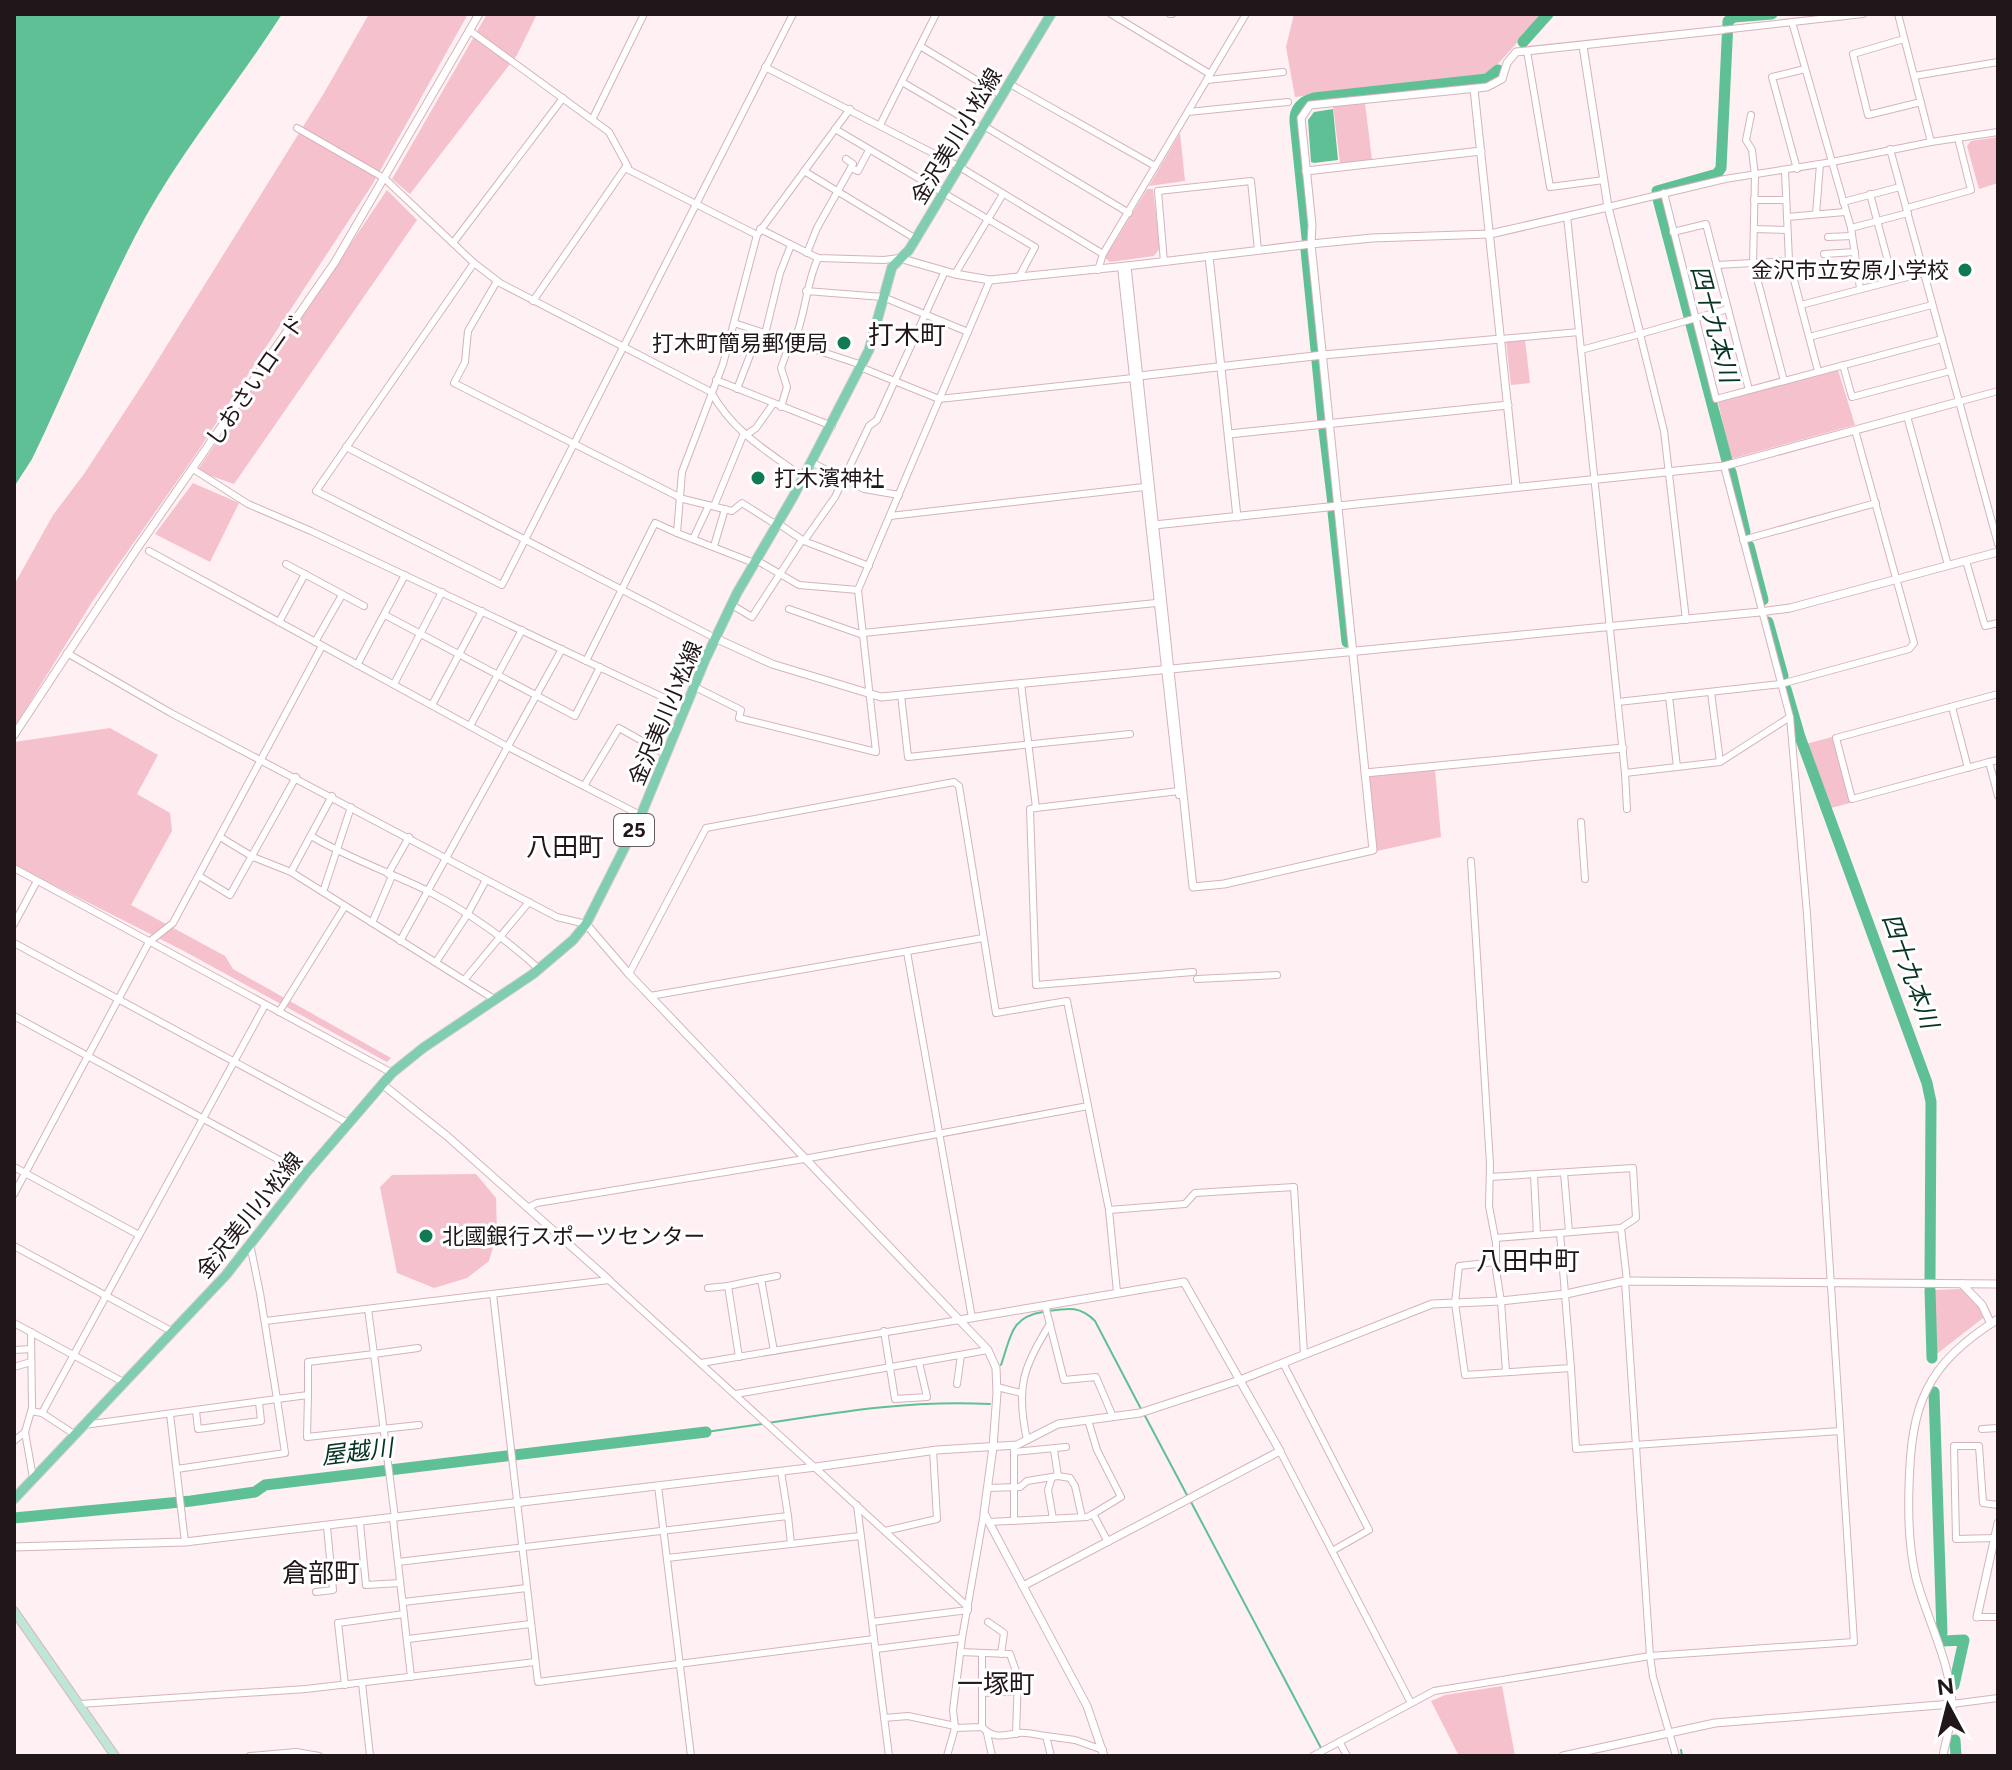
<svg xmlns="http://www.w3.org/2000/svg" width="2012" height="1770" font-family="Figtree,'Noto Sans JP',sans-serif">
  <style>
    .green { fill: #f5c1cd }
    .water { fill: #60c095 }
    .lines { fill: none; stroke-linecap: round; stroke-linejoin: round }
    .stream { stroke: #60c095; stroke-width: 2 }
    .river { stroke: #60c095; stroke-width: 11 }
    .minor-casing { stroke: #d4b4bc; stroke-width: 8 }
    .tertiary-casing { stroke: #d4b4bc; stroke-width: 9 }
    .secondary-casing { stroke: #d4b4bc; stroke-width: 10 }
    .primary-casing { stroke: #d3d0d1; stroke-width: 11 }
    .minor { stroke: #fff; stroke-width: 6 }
    .tertiary { stroke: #fff; stroke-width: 7 }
    .secondary { stroke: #c0e6d7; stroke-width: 8 }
    .primary { stroke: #80cdb0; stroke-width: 9 }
    .poi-dot { fill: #0f7a54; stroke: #fff; stroke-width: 3 }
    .labels { text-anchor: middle; stroke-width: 6; stroke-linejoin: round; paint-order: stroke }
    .shield { fill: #fff; stroke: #645c5e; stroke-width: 2 }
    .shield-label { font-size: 20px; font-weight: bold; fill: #211619 }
    .street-label { font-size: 22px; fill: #211619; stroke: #fff }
    .poi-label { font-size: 22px; fill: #211619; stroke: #fff; text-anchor: end }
    .water-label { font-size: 24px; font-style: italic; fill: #073422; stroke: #fff }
    .quarter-label { font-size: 26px; fill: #211619; stroke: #fff }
  </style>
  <rect width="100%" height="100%" fill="#fef0f3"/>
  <g class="green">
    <path d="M369 14H468L372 185 194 457 92 602 14 728V585L53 515 84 474 146 379 324 93Z"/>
    <path d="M487 14H537L517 55 410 194 392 179Z"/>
    <path d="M1294 14H1543L1487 76 1295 97 1286 47Z"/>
    <path d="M1365 103 1372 160 1340 163 1333 106Z"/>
    <path d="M1180 133 1185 181 1149 186Z"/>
    <path d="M1998 137V183L1979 189 1967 146 1971 141Z"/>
    <path d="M1147 189H1153L1160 248 1154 256 1110 262 1105 258Z"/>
    <path d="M387 190 417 220 234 484 197 471Z"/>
    <path d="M1525 339 1530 383 1511 385 1506 341Z"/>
    <path d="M1838 370 1855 425 1731 459 1718 402Z"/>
    <path d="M193 483 239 503 210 562 155 534Z"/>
    <path d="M110 728 158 755 137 794 170 813 172 831 131 905 225 956 233 969 391 1058 387 1062 182 950 14 865V742Z"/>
    <path d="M1832 737 1850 803 1831 808 1806 744Z"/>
    <path d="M1435 770 1441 837 1377 851 1369 775Z"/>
    <path d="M476 1174 496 1198 497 1233 489 1261 467 1278 434 1288 397 1273 380 1187 392 1175Z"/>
    <path d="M1961 1289 1978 1306 1983 1318 1934 1356 1935 1290Z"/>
    <path d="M1502 1686 1515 1756H1459L1431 1701 1445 1695Z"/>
  </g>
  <g class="water">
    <path d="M14 14H282C239 82 186 145 146 216 103 294 71 379 32 459L14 487Z"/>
    <path d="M1333 109 1338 160 1314 163 1311 162 1308 120 1314 112Z"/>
  </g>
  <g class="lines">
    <g class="stream">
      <path d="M1049 1311C1069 1308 1080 1306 1095 1321L1141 1409"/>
      <path d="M1001 1365C1011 1337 1010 1317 1043 1312"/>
      <path d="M1144 1414 1188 1497"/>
      <path d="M768 1423C844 1411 913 1400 990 1404"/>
      <path d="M706 1432 762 1424"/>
      <path d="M1191 1502 1321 1748"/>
      <path d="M1681 1750 1682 1756"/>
    </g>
    <g class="river">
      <path d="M1523 42 1548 14"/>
      <path d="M1657 191 1717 174 1721 168 1728 21 1734 17 1772 14"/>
      <path d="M1658 199 1727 461"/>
      <path d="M1307 238 1295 122C1294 109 1302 101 1314 98L1478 80 1487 79 1498 70"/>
      <path d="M1306 250 1316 350"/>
      <path d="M1317 361 1323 422"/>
      <path d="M1324 430 1333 504"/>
      <path d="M1731 472 1745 532"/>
      <path d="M1333 512 1347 642"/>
      <path d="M1749 546 1763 600"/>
      <path d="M1768 622 1783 676"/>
      <path d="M1786 689 1800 737 1927 1083 1931 1102 1930 1279"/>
      <path d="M1930 1290 1932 1358"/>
      <path d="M1934 1392 1942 1633"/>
      <path d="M14 1518 191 1501 255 1492 265 1485 706 1432"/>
      <path d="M1943 1641 1964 1640 1954 1685"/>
      <path d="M1955 1740 1956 1756"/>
    </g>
    <defs>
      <g id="minor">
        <path d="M1111 14 1210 74"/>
        <path d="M1170 14H1172"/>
        <path d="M1898 14 1931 142 1998 132"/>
        <path d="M469 30 609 132 628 167 625 168"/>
        <path d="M1722 30 1863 14"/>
        <path d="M1904 39 1853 54 1868 115 1921 102"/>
        <path d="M920 46 1001 95"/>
        <path d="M1527 51 1550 187 1604 180"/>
        <path d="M765 67 958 166 1103 254"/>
        <path d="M1914 76 1998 62"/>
        <path d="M1207 80 1283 72"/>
        <path d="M902 82 982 129"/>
        <path d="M1008 83 1155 166"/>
        <path d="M1188 112 1288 102"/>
        <path d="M1751 115 1746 140 1752 150 1755 176 1753 263 1784 381"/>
        <path d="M593 118 644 14"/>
        <path d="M880 125 936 14"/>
        <path d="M984 126 1129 213"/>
        <path d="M297 128 384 178 474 263 500 283 711 392C734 433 766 450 803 477"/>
        <path d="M835 129 1035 247 1019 277"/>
        <path d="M1890 149 1998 544"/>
        <path d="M625 168 757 235"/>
        <path d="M851 168 858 171 869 150"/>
        <path d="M1797 169 1772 77 1805 69"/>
        <path d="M804 171 916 239"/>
        <path d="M1785 171 1789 261"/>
        <path d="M1664 193 1716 399 1942 339"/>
        <path d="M1870 194 1893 280"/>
        <path d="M1754 200H1786"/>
        <path d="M1843 202 1900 187"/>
        <path d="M1608 207 1725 179 1832 162 1792 22"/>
        <path d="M1907 208 1971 190 1958 138"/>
        <path d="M1816 214 1820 164"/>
        <path d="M1567 216 1625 773 1720 762 1790 717"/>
        <path d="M1787 217 1845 212"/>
        <path d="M1851 228 1908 213"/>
        <path d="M760 229 818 258 884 260 899 258"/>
        <path d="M1754 229 1787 230"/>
        <path d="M1673 232 1706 224 1749 390"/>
        <path d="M1828 237 1852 236"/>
        <path d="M453 243 563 98"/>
        <path d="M807 253 817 228 853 164 846 159"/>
        <path d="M1824 254 1855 252"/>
        <path d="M1164 262 1158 191 1251 181 1258 250"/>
        <path d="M474 263 316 491 502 585 793 14"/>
        <path d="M1717 265 1789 261 1818 371"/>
        <path d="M1121 267 1179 795"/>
        <path d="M1098 270 1103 254 1246 14"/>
        <path d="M955 274 1003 194"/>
        <path d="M497 281 468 331 465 362 454 383 679 497"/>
        <path d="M1860 288 1851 228 1832 162 1931 142"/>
        <path d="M806 291 883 297 968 332"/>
        <path d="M533 301 625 168"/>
        <path d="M1801 305 1923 273"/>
        <path d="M734 323 862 365"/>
        <path d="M765 334 780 273 791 245"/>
        <path d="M1809 337 1932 305"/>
        <path d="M1501 339 1579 332"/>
        <path d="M793 344C806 316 805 286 818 258"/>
        <path d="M1581 350 1640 334"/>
        <path d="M1843 365 1852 397 1950 371"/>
        <path d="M860 367 939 399 1133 378"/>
        <path d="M716 380 832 426"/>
        <path d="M737 389 759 332"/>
        <path d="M1958 402 1998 391"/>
        <path d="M781 407 787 387 781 368 790 343"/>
        <path d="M1907 416 1948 565"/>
        <path d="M746 435 756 428 773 404"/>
        <path d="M346 447 715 638"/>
        <path d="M811 462 864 489 899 495"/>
        <path d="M193 469 248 504 311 531 686 708"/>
        <path d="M679 498 732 511 742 503 775 524"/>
        <path d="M714 506 744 433"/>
        <path d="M890 516 1144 487"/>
        <path d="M776 522 804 541 869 566"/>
        <path d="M693 539 709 505"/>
        <path d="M1743 540 1876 503"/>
        <path d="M804 541 835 497 869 426 877 420 945 271"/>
        <path d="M714 546 725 509"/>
        <path d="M149 551 508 747 640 815"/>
        <path d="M756 560 799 585 858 590"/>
        <path d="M1966 561 1985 626 1998 623"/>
        <path d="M754 563 677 533 682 472 723 364 757 235 850 109"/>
        <path d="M286 564 364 606"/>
        <path d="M732 605 752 617 802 540"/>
        <path d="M789 609 863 635"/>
        <path d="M385 615 575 716 600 667"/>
        <path d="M1686 620 1664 431 1640 334 1728 309"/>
        <path d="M279 622 305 574"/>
        <path d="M863 633 1156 603"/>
        <path d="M315 642 342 595"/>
        <path d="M67 653 171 713 519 897 557 917 586 924"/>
        <path d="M586 661 655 523 677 533"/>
        <path d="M357 665 405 575"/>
        <path d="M1021 683 1036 808 1179 791"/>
        <path d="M394 684 442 592"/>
        <path d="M695 687 741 710 739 718 876 752 858 590 990 280"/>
        <path d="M1711 692 1720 762"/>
        <path d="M901 695 908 757 1130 734"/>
        <path d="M1669 696 1677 767"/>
        <path d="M1618 702 1781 684 1909 649 1914 643 1855 430"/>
        <path d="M432 705 482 611"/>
        <path d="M1952 707 1968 768"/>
        <path d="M470 726 522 630"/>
        <path d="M1998 760 1989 762 1998 796"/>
        <path d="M1989 762 1852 799 1836 738 1998 694"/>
        <path d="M1625 773 1627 809"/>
        <path d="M584 786 619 728 667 755"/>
        <path d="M1036 808 1030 809 1036 985 1193 972"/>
        <path d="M1581 822 1585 879"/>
        <path d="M311 836C348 858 389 872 428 891 468 912 506 939 539 969"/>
        <path d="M220 837 253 857 291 872 494 999"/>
        <path d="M1471 861 1490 1164 1489 1206 1496 1243V1270L1501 1301 1506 1372"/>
        <path d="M14 868 392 1073"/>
        <path d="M291 872 332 796"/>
        <path d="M388 874 409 837"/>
        <path d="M199 876 230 895 296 777"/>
        <path d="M323 892 351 807"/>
        <path d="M372 923 392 876"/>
        <path d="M14 924 37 881"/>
        <path d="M400 941 562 649"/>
        <path d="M14 943 348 1123"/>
        <path d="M907 952 972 1318"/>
        <path d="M436 962 467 915 486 880"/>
        <path d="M629 974 706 828 954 782 959 786 996 1013 1067 1001 1109 1210 1117 1292"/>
        <path d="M465 979 529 902"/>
        <path d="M1197 979 1277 975"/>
        <path d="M650 996 983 938"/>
        <path d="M279 1012 345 906"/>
        <path d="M14 1016 305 1174"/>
        <path d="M14 1167 139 1235"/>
        <path d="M1564 1173 1569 1232"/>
        <path d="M1534 1175 1537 1235"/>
        <path d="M1490 1177 1633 1168 1636 1218 1621 1228 1560 1233"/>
        <path d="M14 1194 149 942 173 923 322 646"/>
        <path d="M529 1207 537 1203 804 1159 1088 1106"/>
        <path d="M1109 1210 1185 1204 1195 1193 1294 1187 1304 1354"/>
        <path d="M1621 1228 1627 1281"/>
        <path d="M1495 1238 1560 1233 1571 1368 1465 1375 1455 1303 1459 1266 1496 1262"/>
        <path d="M14 1246 173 1332"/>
        <path d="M761 1279 777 1276"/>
        <path d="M1625 1281 1650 1656 1653 1677 1676 1756"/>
        <path d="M708 1288 728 1286"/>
        <path d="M493 1294 538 1682 874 1639"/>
        <path d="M1045 1305 1064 1380 1096 1377 1113 1417"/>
        <path d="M368 1309 374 1354 418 1348"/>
        <path d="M265 1321 609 1280 968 1607"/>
        <path d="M14 1323 123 1382"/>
        <path d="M884 1331 895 1399 927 1397 919 1362"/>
        <path d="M31 1332 32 1408 25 1432 33 1478"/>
        <path d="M14 1350 31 1349"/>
        <path d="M739 1357 728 1286 761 1279 774 1351"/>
        <path d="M701 1363 959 1320"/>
        <path d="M1283 1363 1369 1530 1332 1551"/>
        <path d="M14 1367 31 1362"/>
        <path d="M1571 1368 1576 1449 1840 1431"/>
        <path d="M957 1384 961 1355"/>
        <path d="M997 1387 1021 1393"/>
        <path d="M736 1394 988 1350"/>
        <path d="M308 1395 307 1437 419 1425"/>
        <path d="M31 1411 42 1413 74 1434"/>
        <path d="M196 1411 198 1429 261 1421 259 1402"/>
        <path d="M42 1413 265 1005"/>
        <path d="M170 1414 185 1542"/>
        <path d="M1088 1420 1097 1450 1121 1497 1093 1514 1108 1542"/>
        <path d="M84 1425 277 1399 260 1293 250 1244"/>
        <path d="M1982 1429 1998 1428"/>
        <path d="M1027 1440C1016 1389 1022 1368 1050 1324"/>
        <path d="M14 1441 25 1432"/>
        <path d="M1280 1451 1411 1703"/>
        <path d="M1014 1452 1066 1447"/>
        <path d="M177 1469 285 1453 277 1399 308 1395V1362L374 1354 395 1518"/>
        <path d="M781 1471 788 1516"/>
        <path d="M1058 1476 1070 1478 1075 1486 1082 1517"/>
        <path d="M1052 1477 1048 1490 1053 1519"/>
        <path d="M658 1486 691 1756"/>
        <path d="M988 1488 1020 1487 1027 1481 1058 1476 1054 1450"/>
        <path d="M857 1505 889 1756"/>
        <path d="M393 1519 411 1677"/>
        <path d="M1014 1521V1445"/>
        <path d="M989 1522 1087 1517 1093 1514"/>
        <path d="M360 1523 366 1585 400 1583"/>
        <path d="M885 1531 937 1519 933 1450"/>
        <path d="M1995 1538 1956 1539 1954 1446H1979L1983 1503 1998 1505"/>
        <path d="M667 1558 791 1544"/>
        <path d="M398 1562 788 1516 791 1544 860 1536"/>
        <path d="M316 1592 333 1590 327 1527"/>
        <path d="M403 1602 527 1588"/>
        <path d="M1977 1617H1998"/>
        <path d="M872 1622 968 1610"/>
        <path d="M988 1622 1004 1633 1001 1654"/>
        <path d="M408 1639 531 1624"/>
        <path d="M876 1649 962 1638"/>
        <path d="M960 1652 1010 1654 1018 1677 1016 1734"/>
        <path d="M982 1654V1727"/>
        <path d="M362 1683 370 1756"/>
        <path d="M345 1685 338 1623 404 1614"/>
        <path d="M984 1693 1017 1691"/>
        <path d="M80 1704 306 1689 535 1662"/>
        <path d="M1952 1704 1998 1698"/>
        <path d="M884 1718 908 1716 955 1726"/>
        <path d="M955 1728 982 1727C994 1740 1004 1735 1019 1733 1027 1732 1037 1735 1046 1736L1051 1756"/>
        <path d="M987 1733 992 1756"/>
        <path d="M1046 1736 1075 1740 1103 1750"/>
        <path d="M1340 1743 1347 1756"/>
        <path d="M250 1756 296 1752 319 1756"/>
        <path d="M947 1756 955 1728 953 1710 962 1638 984 1513"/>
        <path d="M1313 1756 1434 1691 1650 1656 1854 1642 1807 914 1790 717 1724 466"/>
      </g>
      <g id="tertiary">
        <path d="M1583 46 1608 207 1640 334"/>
        <path d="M1474 89 1516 486"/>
        <path d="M1306 171 1481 151"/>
        <path d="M1209 256 1237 517"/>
        <path d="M899 258 955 274 990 280 1127 266 1311 244 1312 225 1301 118 1310 105 1487 87 1502 79 1507 63 1516 52 1722 30"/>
        <path d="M1127 266 1193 887 1224 884 1373 850 1311 244 1372 238 1490 234 1608 207"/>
        <path d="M1139 376 1323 355 1501 339"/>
        <path d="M1229 434 1508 405"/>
        <path d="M1154 525 1724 466 1958 402"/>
        <path d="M715 638 772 664 881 697 1760 612 1790 608 1998 552"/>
        <path d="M14 735 136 550 335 262 479 14"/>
        <path d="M1365 773 1623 748"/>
        <path d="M586 924 629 974 988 1350 996 1368 997 1393 993 1447 984 1513 1087 1706 1104 1756"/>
        <path d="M382 1084 447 1136 609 1280"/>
        <path d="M1962 1284 1982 1305 1991 1324"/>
        <path d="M959 1320 1184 1282 1280 1451 1023 1586"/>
        <path d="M14 1547 185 1542 816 1467 937 1450 1017 1445 1058 1424 1140 1413 1240 1380 1432 1304 1501 1301 1566 1294 1625 1281 1998 1284"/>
        <path d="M1977 1617 1998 1523"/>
        <path d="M1563 1756 1715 1723 1952 1704"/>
        <path d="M1943 1756C1946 1739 1953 1719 1952 1702 1949 1659 1927 1619 1916 1578 1909 1549 1908 1517 1909 1487 1911 1403 1926 1365 1998 1319"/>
      </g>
      <path id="secondary" d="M14 1611 115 1756"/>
      <path id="primary" d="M14 1499 226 1275 305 1174 392 1073 423 1048 533 974 573 940 586 924 641 815 705 660 737 593 793 497 869 350 892 267 909 250 1051 14"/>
    </defs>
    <use href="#minor" class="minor-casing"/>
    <use href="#tertiary" class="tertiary-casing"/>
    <use href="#secondary" class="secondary-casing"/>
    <use href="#primary" class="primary-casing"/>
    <use href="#minor" class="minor"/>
    <use href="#tertiary" class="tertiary"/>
    <use href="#secondary" class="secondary"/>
    <use href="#primary" class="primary"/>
  </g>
  <g class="poi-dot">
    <circle cx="1965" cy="270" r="8"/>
    <circle cx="844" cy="343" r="8"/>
    <circle cx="758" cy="478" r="8"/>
    <circle cx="426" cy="1236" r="8"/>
  </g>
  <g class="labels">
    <rect class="shield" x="614" y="814" width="40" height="32" rx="6"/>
    <g class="shield-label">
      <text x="634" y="837">25</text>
    </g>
    <g class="street-label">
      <text transform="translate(956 136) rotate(-59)" y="8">金沢美川小松線</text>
      <text transform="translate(255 380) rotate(-55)" y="8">しおさいロード</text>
      <text transform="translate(665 713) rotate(-67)" y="8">金沢美川小松線</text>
      <text transform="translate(249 1215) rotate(-51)" y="8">金沢美川小松線</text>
    </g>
    <g class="poi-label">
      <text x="1949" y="278">金沢市立安原小学校</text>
      <text x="828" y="351">打木町簡易郵便局</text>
      <text x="774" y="486" text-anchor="start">打木濱神社</text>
      <text x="442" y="1244" text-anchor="start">北國銀行スポーツセンター</text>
    </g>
    <g class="water-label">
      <text transform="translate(1714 324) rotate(75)" y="8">四十九本川</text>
      <text transform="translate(1910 971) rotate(70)" y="8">四十九本川</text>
      <text transform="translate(357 1452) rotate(-7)" y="8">屋越川</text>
    </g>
    <g class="quarter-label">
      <text x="907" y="344">打木町</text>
      <text x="565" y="856">八田町</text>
      <text x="1528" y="1270">八田中町</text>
      <text x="321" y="1582">倉部町</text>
      <text x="996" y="1693">一塚町</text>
    </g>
  </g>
  <rect width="2012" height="1770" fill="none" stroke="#211619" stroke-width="32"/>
  <g transform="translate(1948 1706) rotate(353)" stroke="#ffffff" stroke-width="6" paint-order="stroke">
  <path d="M0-6L14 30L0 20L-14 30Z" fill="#211619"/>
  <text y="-12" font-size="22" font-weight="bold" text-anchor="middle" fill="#211619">N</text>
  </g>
</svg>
